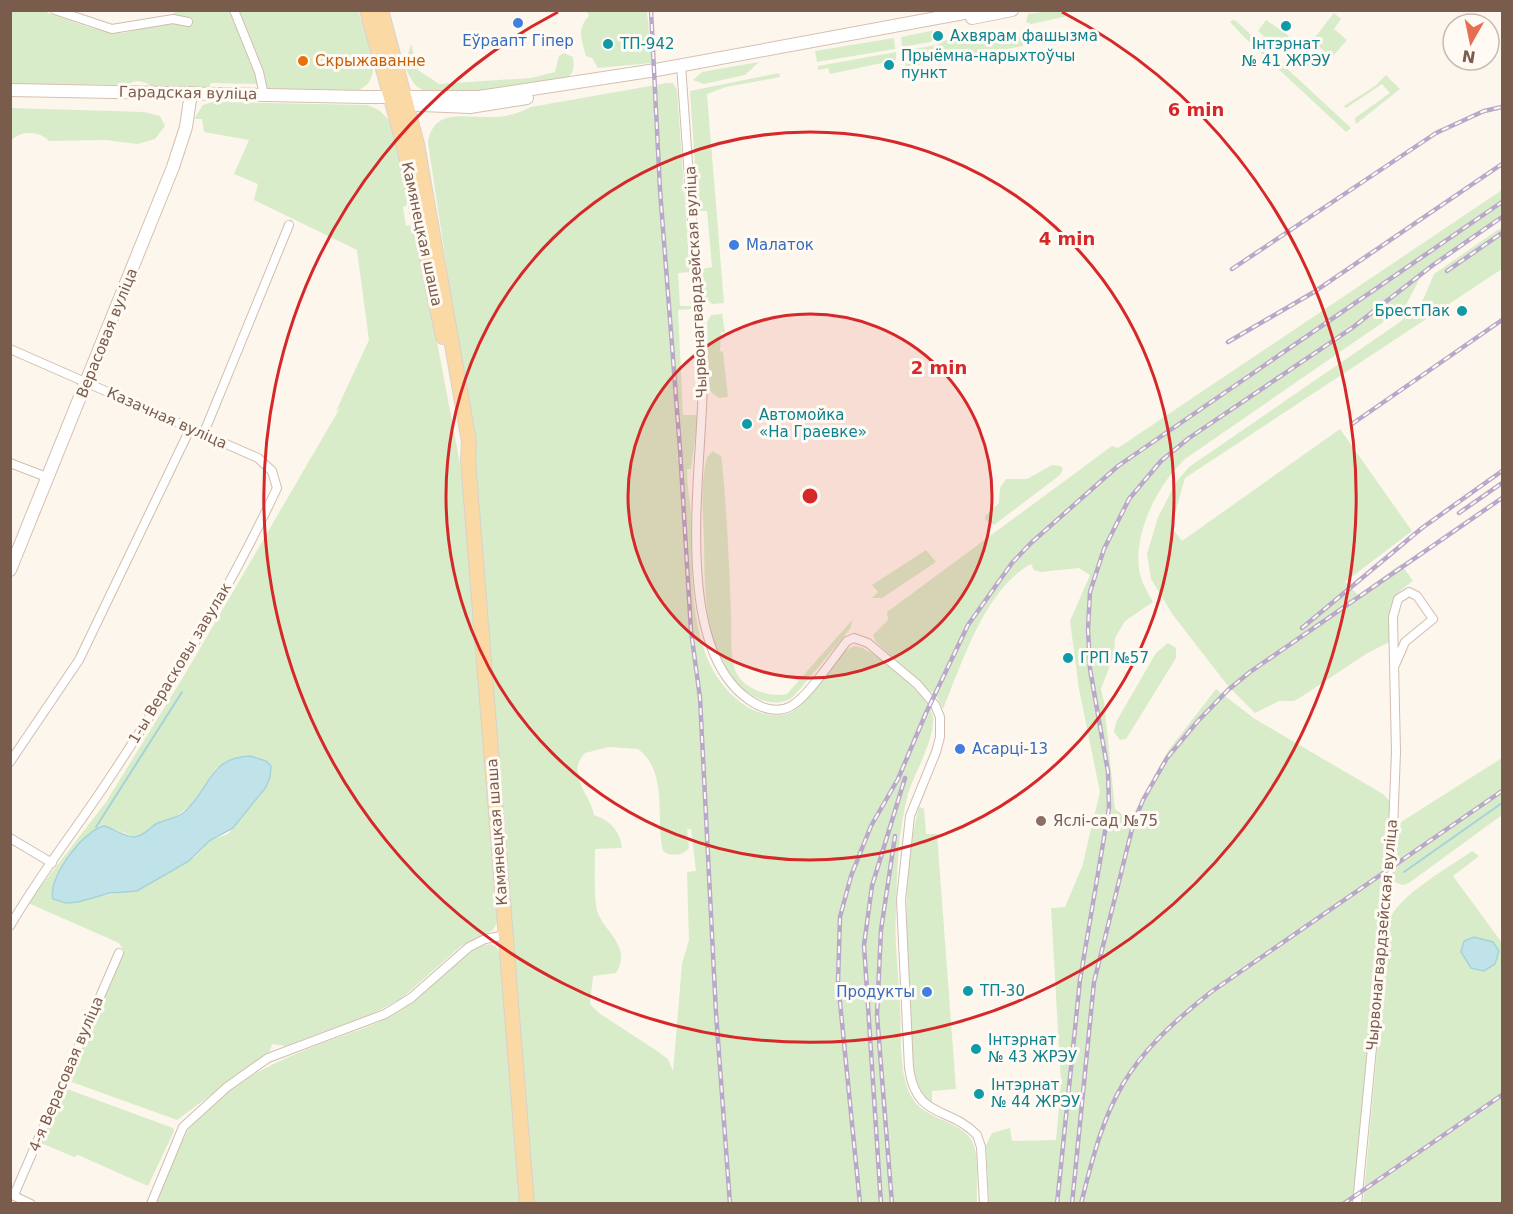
<svg xmlns="http://www.w3.org/2000/svg" width="1513" height="1214" font-family="'DejaVu Sans',sans-serif">
  <style>
    .green { fill: #d8ecc9; fill-rule: evenodd }
    .water { fill: #bfe3e8; stroke: #a5d3da; stroke-width: 1.5 }
    .lines { fill: none; stroke-linecap: round; stroke-linejoin: round }
    .stream { stroke: #a5d3da; stroke-width: 2 }
    .street-casing { stroke: #d1beb0; stroke-width: 10 }
    .secondary-casing { stroke: #d6c0b0; stroke-width: 14 }
    .primary-casing { stroke: #dad1cd; stroke-width: 16 }
    .street { stroke: #fff; stroke-width: 8 }
    .secondary { stroke: #fff; stroke-width: 12 }
    .primary { stroke: #fbd9a5; stroke-width: 14 }
    .rail-casing { stroke: #b9a8c9; stroke-width: 4.5 }
    .rail { stroke: #fffaf3; stroke-width: 2; stroke-dasharray: 7; stroke-linecap: butt }
    .ring { fill: none; stroke: #d62828; stroke-width: 3 }
    .shop-dot { fill: #3f7fe0; stroke: #fffaf3; stroke-width: 2 }
    .culture-dot { fill: #0f9aa8; stroke: #fffaf3; stroke-width: 2 }
    .food-dot { fill: #e8710a; stroke: #fffaf3; stroke-width: 2 }
    .education-dot { fill: #8d6e63; stroke: #fffaf3; stroke-width: 2 }
    .labels { text-anchor: middle; stroke-width: 6; stroke-linejoin: round; paint-order: stroke }
    .culture-label { font-size: 15px; fill: #0d838f; stroke: #fffaf3; text-anchor: start }
    .shop-label { font-size: 15px; fill: #366cbe; stroke: #fffaf3; text-anchor: start }
    .food-label { font-size: 15px; fill: #c56008; stroke: #fffaf3; text-anchor: start }
    .street-label { font-size: 15px; fill: #7a5c4d; stroke: #fffaf3 }
    .education-label { font-size: 15px; fill: #785e54; stroke: #fffaf3; text-anchor: start }
    .centre { fill: #d62828; stroke: #fffaf3; stroke-width: 3 }
    .ring-label { font-size: 18px; text-anchor: middle; font-weight: bold; fill: #d62828; stroke: #fffaf3; stroke-width: 6; stroke-linejoin: round; paint-order: stroke }
  </style>
  <rect width="100%" height="100%" fill="#fdf6ec"/>
  <g class="green">
    <path d="M10 11H43L91 28 123 33 156 25 177 11H358C365 32 390 82 355 91L259 89 256 84 211 83 208 89 152 87C143 80 136 79 127 85L11 84Z"/>
    <path d="M587 11H647L652 63 598 68 592 58 586 56C582 40 576 29 589 16Z"/>
    <path d="M1048 11H1067L1068 16 1031 24 1026 22 1028 14Z"/>
    <path d="M1334 13 1341 19 1334 29 1347 40 1332 57 1312 41Z"/>
    <path d="M1233 20 1236 21 1351 128 1346 132 1244 37 1230 22Z"/>
    <path d="M1266 20 1289 36 1281 47 1275 46 1258 31Z"/>
    <path d="M941 29 944 32 930 42 902 47 901 37Z"/>
    <path d="M982 32 1022 37 1023 46 906 67 902 51 937 45 954 36Z"/>
    <path d="M894 38 895 49 817 62 815 51Z"/>
    <path d="M411 44 418 70 439 84 531 78 555 72 559 56 564 53 573 57C574 69 575 74 563 80 530 85 454 101 423 90 414 87 410 77 406 69L411 66 408 54Z"/>
    <path d="M1290 44 1304 53 1310 45 1329 60 1319 69 1303 65 1287 54Z"/>
    <path d="M896 52V60L830 74 828 68 818 70V66Z"/>
    <path d="M759 62 745 75 704 84 693 80 702 72Z"/>
    <path d="M779 73 780 77 726 87 707 94 724 303 712 304 704 296 702 269 712 267 707 211H698L690 91Z"/>
    <path d="M1386 75 1400 89 1356 124 1355 118 1390 93 1382 84 1346 108 1344 106 1375 86Z"/>
    <path d="M667 83H673L677 90 690 272 678 273 680 306H691L692 309 678 310 683 415H698L691 469H687C687 490 691 502 691 521 693 583 687 667 746 706 758 714 776 718 789 713 817 702 829 653 855 646 873 647 932 699 933 717 935 739 915 772 908 794 898 831 897 873 896 911 894 943 899 975 900 1006 902 1034 898 1071 911 1096 923 1120 961 1120 972 1141 980 1157 976 1185 977 1203H534L474 450 428 143C433 107 465 118 490 117 505 117 518 114 531 107ZM609 747 638 749C669 772 655 819 663 851 671 857 682 856 689 848L687 829H691L696 871 687 872 689 940 682 964 673 1071 668 1059 660 1053 599 1013 590 1004 593 976 616 973C634 944 599 930 596 906 594 887 595 867 595 849L622 848C620 831 611 821 594 815 590 793 565 774 585 753Z"/>
    <path d="M213 102 367 105 379 110 394 125 408 198 406 206 403 207 406 226 410 225 418 241 462 474 498 921 493 930 461 946 402 998 374 1013 285 1046 272 1044 270 1051 177 1120 69 1081 68 1076 124 951 119 943 28 903 106 802 185 674 340 408 336 411 369 340 357 250 254 200 258 184 234 174 249 140 204 132 202 119H194L203 105ZM240 756 259 758 266 787 228 834 209 841 195 857 170 870 144 888 66 903 110 827 134 837 141 836 158 823 171 820 192 804 216 768Z"/>
    <path d="M11 108 144 112 160 116 165 126 155 139 138 144 105 140 49 141C40 131 20 130 11 141Z"/>
    <path d="M1502 190V217L1422 274 1405 307 1185 459C1159 483 1134 531 1139 568 1140 580 1147 591 1153 602L1125 621 1115 638 1114 655 1101 689 1104 702 1115 809 1130 820 1168 751 1216 689 1255 719 1383 794 1390 802 1353 1203H989L986 1145 992 1133 1010 1128 1012 1141 1056 1140 1061 1083 1051 908 1065 907 1082 867 1100 792 1079 689 1070 621 1090 575 1079 568 1040 572 1034 570 1031 564C985 589 962 663 943 709L937 697 876 642 873 635 888 620 887 612 1112 446 1118 448Z"/>
    <path d="M1502 227V269L1185 478 1171 527 1182 541 1340 429 1412 531 1345 582 1358 595 1401 564 1413 581C1389 597 1389 606 1389 633L1395 639 1366 654 1301 697 1294 701H1279L1255 713 1228 686 1173 615 1151 579 1147 554 1158 517 1177 481 1189 467 1400 322 1423 300 1434 274Z"/>
    <path d="M722 314 725 332H721L720 351 723 352 728 397 719 398 711 392 709 385 707 322 711 315Z"/>
    <path d="M713 451 721 456 722 462C727 513 729 561 731 612 732 630 729 656 736 672 743 689 771 698 787 694L853 619 850 629 795 695C785 705 769 704 757 698 702 671 705 591 704 540 703 512 700 484 707 457Z"/>
    <path d="M1052 465 1061 466 1063 469 1060 475 994 525 985 520V516L999 503 1000 488 1006 479H1027Z"/>
    <path d="M926 550 936 562 882 598H872L878 592 872 585Z"/>
    <path d="M1168 643 1176 648V658L1126 739 1120 740 1114 732 1116 722 1156 653Z"/>
    <path d="M1502 758V815L1409 883 1402 885 1395 882 1393 875 1401 822Z"/>
    <path d="M919 807 924 809 926 834H937L956 1089 932 1091V1104L925 1099 915 1079C911 1053 911 1026 910 1000 906 936 902 870 919 807Z"/>
    <path d="M1472 851 1479 856 1453 876 1502 943V1203L1363 1204 1389 921C1397 896 1450 867 1472 851Z"/>
    <path d="M490 944 496 946 500 955 521 1203 156 1204C166 1180 174 1154 187 1132 213 1088 277 1061 323 1043 350 1033 378 1025 403 1009 429 992 460 949 490 944Z"/>
    <path d="M67 1089 173 1128 174 1131 148 1186 78 1155 74 1157 41 1143 62 1092Z"/>
  </g>
  <g class="water">
    <path d="M250 756 266 761 271 766 270 777 266 787 233 828 209 841 189 861 137 891 110 893 78 902 66 903 53 899C47 878 84 830 104 826 114 828 123 837 134 837 144 837 149 827 158 823 166 819 175 819 183 813 211 790 207 758 250 756Z"/>
    <path d="M1474 937 1493 942 1499 951 1495 964 1484 971 1471 968 1461 952 1464 941Z"/>
  </g>
  <g class="lines">
    <g class="stream">
      <path d="M96 827 182 692"/>
      <path d="M1404 872 1502 803"/>
    </g>
    <defs>
      <g id="street">
        <path d="M55 10 112 29 173 19 188 22"/>
        <path d="M234 10 259 72 264 95"/>
        <path d="M681 65 703 373C704 459 669 643 748 699 760 708 777 714 791 706 807 698 834 657 847 641L854 638 868 643 917 684 935 705 940 717V737L936 752 910 816 901 900 909 1068C916 1120 950 1106 977 1135L981 1147 984 1204"/>
        <path d="M10 349 258 458 272 471 277 488C230 589 171 686 109 779 77 828 40 874 10 926"/>
        <path d="M203 435 289 225"/>
        <path d="M10 463 49 478"/>
        <path d="M10 762 79 660 190 429"/>
        <path d="M10 838 52 863"/>
        <path d="M10 1194 31 1204"/>
        <path d="M14 1195 119 953"/>
        <path d="M151 1204 183 1127 227 1087 268 1058 385 1014 411 998 469 947 485 939 506 935"/>
        <path d="M1357 1204 1393 829 1396 752 1393 617 1398 599 1409 592 1417 596 1433 619 1405 642 1395 665"/>
      </g>
      <g id="secondary">
        <path d="M972 18 1012 10"/>
        <path d="M10 90 365 97H479L656 70 980 10"/>
        <path d="M398 104 470 107 527 98"/>
        <path d="M10 570 173 167 186 127 191 93"/>
      </g>
      <g id="primary">
        <path d="M367 10 404 146 443 337"/>
        <path d="M381 10 417 144 469 442 468 460 527 1204"/>
      </g>
    </defs>
    <use href="#street" class="street-casing"/>
    <use href="#secondary" class="secondary-casing"/>
    <use href="#primary" class="primary-casing"/>
    <use href="#street" class="street"/>
    <use href="#secondary" class="secondary"/>
    <use href="#primary" class="primary"/>
    <defs>
      <g id="rail">
        <path d="M651 10 660 190 680 449 691 631 700 698 716 1013 730 1204"/>
        <path d="M1232 269 1436 133 1484 111 1502 107"/>
        <path d="M1447 271 1502 233"/>
        <path d="M1228 342 1314 292 1502 164"/>
        <path d="M1352 424 1502 320"/>
        <path d="M1459 513 1502 483"/>
        <path d="M1302 628 1422 528 1502 471"/>
        <path d="M860 1204 838 982 840 917 851 876 871 826 898 779 926 713 968 625 1012 563 1031 543 1118 466 1502 202"/>
        <path d="M881 1204 864 945 872 886 905 778"/>
        <path d="M892 1204 877 1015 881 930 895 836"/>
        <path d="M1057 1204 1080 980 1109 808 1108 772 1090 669 1088 629 1090 592 1104 549 1129 499 1161 461 1189 438 1352 328 1433 265 1502 217"/>
        <path d="M1072 1204 1094 982 1133 825 1143 800 1167 758 1197 722 1228 690 1250 672 1502 498"/>
        <path d="M1081 1204C1107 1097 1124 1061 1211 992L1502 791"/>
        <path d="M1343 1204 1502 1095"/>
      </g>
    </defs>
    <use href="#rail" class="rail-casing"/>
    <use href="#rail" class="rail"/>
  </g>
  <circle cx="810" cy="496" r="182" fill="#d62828" fill-opacity=".12"/>
  <g class="ring">
    <circle cx="810" cy="496" r="182"/>
    <circle cx="810" cy="496" r="364"/>
    <path d="M1062 12A546 546 0 1 1 558 12"/>
  </g>
  <g class="shop-dot">
    <circle cx="518" cy="23" r="6"/>
    <circle cx="734" cy="245" r="6"/>
    <circle cx="960" cy="749" r="6"/>
    <circle cx="927" cy="992" r="6"/>
  </g>
  <g class="culture-dot">
    <circle cx="1286" cy="26" r="6"/>
    <circle cx="938" cy="36" r="6"/>
    <circle cx="608" cy="44" r="6"/>
    <circle cx="889" cy="65" r="6"/>
    <circle cx="1462" cy="311" r="6"/>
    <circle cx="747" cy="424" r="6"/>
    <circle cx="1068" cy="658" r="6"/>
    <circle cx="968" cy="991" r="6"/>
    <circle cx="976" cy="1049" r="6"/>
    <circle cx="979" cy="1094" r="6"/>
  </g>
  <circle class="food-dot" cx="303" cy="61" r="6"/>
  <circle class="education-dot" cx="1041" cy="821" r="6"/>
  <g class="labels">
    <g class="culture-label">
      <text x="950" y="41">Ахвярам фашызма</text>
      <text x="620" y="49">ТП-942</text>
      <text x="1286" y="49" text-anchor="middle">Інтэрнат<tspan x="1286" dy="17">№ 41 ЖРЭУ</tspan></text>
      <text x="901" y="61">Прыёмна-нарыхтоўчы<tspan x="901" dy="17">пункт</tspan></text>
      <text x="1450" y="316" text-anchor="end">БрестПак</text>
      <text x="759" y="420">Автомойка<tspan x="759" dy="17">«На Граевке»</tspan></text>
      <text x="1080" y="663">ГРП №57</text>
      <text x="980" y="996">ТП-30</text>
      <text x="988" y="1045">Інтэрнат<tspan x="988" dy="17">№ 43 ЖРЭУ</tspan></text>
      <text x="991" y="1090">Інтэрнат<tspan x="991" dy="17">№ 44 ЖРЭУ</tspan></text>
    </g>
    <g class="shop-label">
      <text x="518" y="46" text-anchor="middle">Еўраапт Гіпер</text>
      <text x="746" y="250">Малаток</text>
      <text x="972" y="754">Асарці-13</text>
      <text x="915" y="997" text-anchor="end">Продукты</text>
    </g>
    <g class="food-label">
      <text x="315" y="66">Скрыжаванне</text>
    </g>
    <g class="street-label">
      <text transform="translate(188 93) rotate(1)" y="5">Гарадская вуліца</text>
      <text transform="translate(422 234) rotate(78)" y="5">Камянецкая шаша</text>
      <text transform="translate(696 282) rotate(-93)" y="5">Чырвонагвардзейская вуліца</text>
      <text transform="translate(107 333) rotate(-68)" y="5">Верасовая вуліца</text>
      <text transform="translate(167 418) rotate(24)" y="5">Казачная вуліца</text>
      <text transform="translate(180 663) rotate(-59)" y="5">1-ы Верасковы завулак</text>
      <text transform="translate(497 832) rotate(-94)" y="5">Камянецкая шаша</text>
      <text transform="translate(1382 935) rotate(-85)" y="5">Чырвонагвардзейская вуліца</text>
      <text transform="translate(66 1074) rotate(-67)" y="5">4-я Верасовая вуліца</text>
    </g>
    <g class="education-label">
      <text x="1053" y="826">Яслі-сад №75</text>
    </g>
  </g>
  <circle cx="810" cy="496" r="9" class="centre"/>
  <g class="ring-label">
    <text x="1196" y="116">6 min</text>
    <text x="1067" y="245">4 min</text>
    <text x="939" y="374">2 min</text>
  </g>
  <rect width="1513" height="1214" fill="none" stroke="#7a5c4d" stroke-width="24"/>
  <g transform="translate(1471 42) rotate(189)"><circle r="28" fill="#fffaf3" stroke="#cabbb1" stroke-width="1.5"/>
  <path d="M0-4.5L10 22L0 15L-10 22Z" fill="#e76f51"/>
  <text y="-9" font-size="16" font-weight="bold" text-anchor="middle" fill="#7a5c4d">N</text>
  </g>
</svg>
